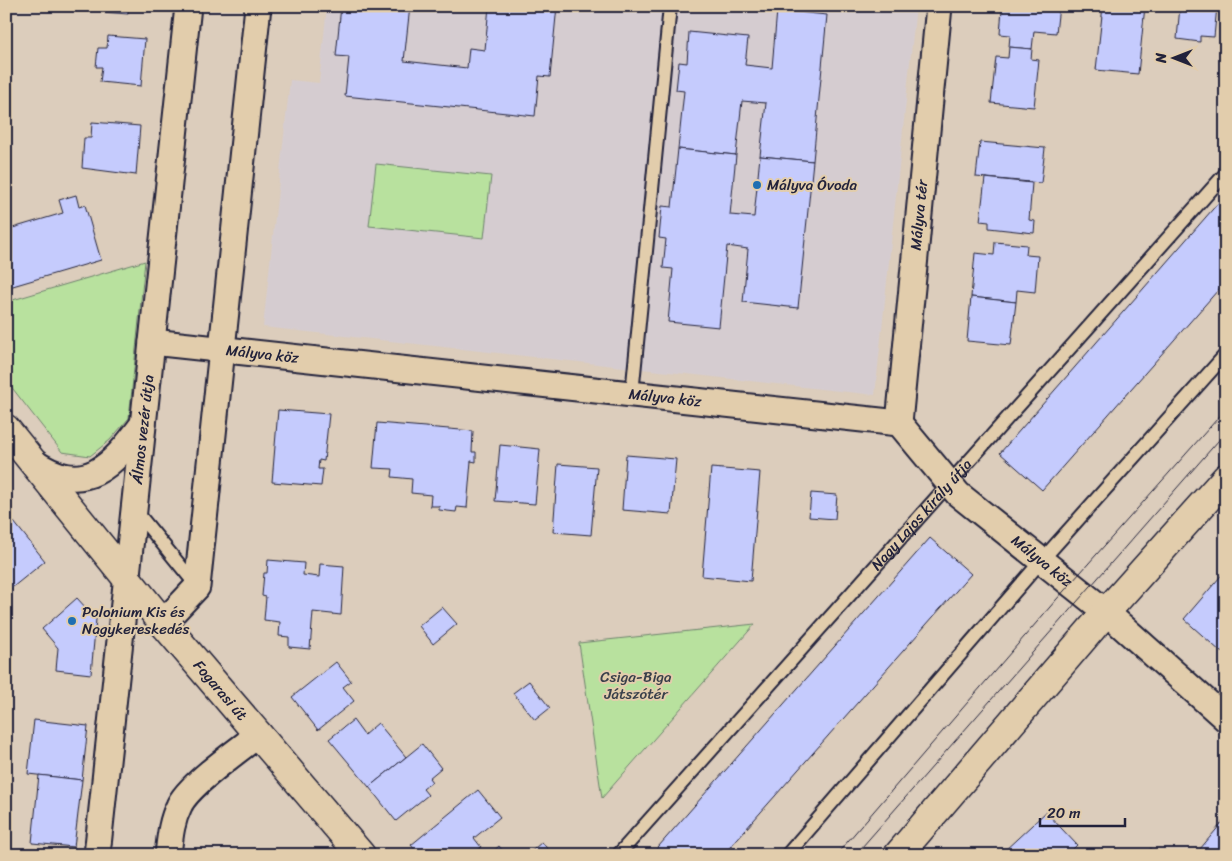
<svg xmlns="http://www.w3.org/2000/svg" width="1232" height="861" font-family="Sriracha,sans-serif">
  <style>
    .built { fill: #d5ccd0 }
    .green { fill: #b8e19e; stroke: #6d826c }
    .building { fill: #c5cbfd; stroke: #22223b }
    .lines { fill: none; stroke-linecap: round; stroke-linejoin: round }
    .service-casing { stroke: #22223b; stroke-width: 16 }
    .minor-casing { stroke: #22223b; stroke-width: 29 }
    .secondary-casing { stroke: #22223b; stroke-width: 31 }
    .service { stroke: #e2cdac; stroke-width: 12 }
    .minor { stroke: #e2cdac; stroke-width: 25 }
    .secondary { stroke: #e2cdac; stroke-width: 28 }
    .tram { stroke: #22223b; stroke-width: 1 }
    .poi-dot { fill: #1f6fb2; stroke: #e2cdac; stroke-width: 2 }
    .labels { text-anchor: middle; stroke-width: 4; stroke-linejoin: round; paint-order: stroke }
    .poi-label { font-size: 15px; fill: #22223b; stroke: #e2cdac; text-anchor: start }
    .street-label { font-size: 15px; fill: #22223b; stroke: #e2cdac }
    .park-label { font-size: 15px; fill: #383f4a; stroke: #e2cdac }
  </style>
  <rect width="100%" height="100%" fill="#dccdbc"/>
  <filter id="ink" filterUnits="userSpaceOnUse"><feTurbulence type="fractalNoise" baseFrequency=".02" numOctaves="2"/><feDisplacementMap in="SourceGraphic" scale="10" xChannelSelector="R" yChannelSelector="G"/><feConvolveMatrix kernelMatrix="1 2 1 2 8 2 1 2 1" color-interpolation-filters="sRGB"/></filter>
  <g filter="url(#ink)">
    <path class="built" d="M327 6H916L875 395 263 327 290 80 319 83Z"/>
    <g class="green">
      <path d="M376 164 491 176 484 238 369 226Z"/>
      <path d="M145 261 129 418 110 440 90 456 62 452 6 380V302Z"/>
      <path d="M755 624 602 798 579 643Z"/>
    </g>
    <g class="building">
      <path d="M103 6H129L128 14 102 12Z"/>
      <path d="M341 6H410L404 61 467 68 469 48 485 50 489 6H557L550 77 539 76 535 116 345 96 349 57 336 56Z"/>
      <path d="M999 6H1059L1056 33 1034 31 1032 49 1009 47 1010 35 1000 34 1002 9 999 8Z"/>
      <path d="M1103 6H1145L1138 74 1096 70Z"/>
      <path d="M1180 6H1217L1214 37 1200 36V42L1177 39Z"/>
      <path d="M777 10 827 15 813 161 760 156 766 103 742 101 736 155 678 149 684 91 676 90 679 62 687 63 689 32 748 38 745 65 772 68Z"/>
      <path d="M108 36 145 39 141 86 100 82 102 67H96L98 48H107Z"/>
      <path d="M1009 47 1032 49 1031 59 1039 60 1034 107 991 103 996 57 1008 58Z"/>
      <path d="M92 122 140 126 136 175 82 168 84 138H91Z"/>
      <path d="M980 142 1045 148 1041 183 976 177Z"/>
      <path d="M678 149 736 155 730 215 754 217 760 156 813 161 798 308 743 302 748 249 727 246 719 327 668 322 673 269 663 268 666 239 659 238 662 206 672 207Z"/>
      <path d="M985 178 1032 183 1029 220 1035 221 1034 233 989 228V222L980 221Z"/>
      <path d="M1226 194V281L1042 490 1000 453Z"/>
      <path d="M76 195 79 207 85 205 101 260 6 288V230L63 213 59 200Z"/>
      <path d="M995 242 1027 245 1026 255 1038 256 1035 292 1017 290 1016 302 971 297 975 253 994 255Z"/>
      <path d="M971 297 1016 302 1011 345 967 341Z"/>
      <path d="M278 410 329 414 324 461 319 460 318 469H323L321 486 272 482Z"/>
      <path d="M377 423 473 431 472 452H476V462L471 461 467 508 457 507 456 512 439 510V506H430L431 495 411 493 412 479 392 477 393 469 373 468Z"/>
      <path d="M500 445 540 449 535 504 495 501Z"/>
      <path d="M626 455 676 459 671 514 622 510Z"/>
      <path d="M558 464 597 467 591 535 553 532Z"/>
      <path d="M711 468 760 472 751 581 702 576Z"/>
      <path d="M811 493 837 495 835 519 809 517Z"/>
      <path d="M14 522 45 561 8 591 6 589V529Z"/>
      <path d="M930 538 971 574 723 855H651Z"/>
      <path d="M268 560 304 563 303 575 319 577 320 564 344 566 341 615 313 612 310 649 289 647V637L279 636 280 622 264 620 266 597 262 596 264 573H267Z"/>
      <path d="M1226 570V646L1221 652 1184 619Z"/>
      <path d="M77 598 96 619 91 674 56 670 58 648 42 629Z"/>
      <path d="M442 607 457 624 433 644 419 626Z"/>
      <path d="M336 662 351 681 343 687 354 701 318 730 292 697Z"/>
      <path d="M529 681 550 708 535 720 513 693Z"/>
      <path d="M34 720 88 726 82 780 28 774Z"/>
      <path d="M353 720 364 735 378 723 406 757 369 787 329 739Z"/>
      <path d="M422 744 441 768 429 778 432 782 423 789 428 795 396 821 369 787Z"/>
      <path d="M39 775 82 780 74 847 32 843Z"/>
      <path d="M478 790 500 817 474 838 481 847 472 855H419L411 845Z"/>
      <path d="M1046 812 1077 845 1067 855H1006L1003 852Z"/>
      <path d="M1226 818V855H1195Z"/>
      <path d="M542 842 552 855H527Z"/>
      <path d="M499 846 506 855H489Z"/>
      <path d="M1151 848 1157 855H1143Z"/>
    </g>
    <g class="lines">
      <defs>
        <g id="service">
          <path d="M632 394 670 6"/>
          <path d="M135 510 196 585"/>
          <path id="s1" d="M618 855 1226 173"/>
          <path d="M787 855 1042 560 1226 354"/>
        </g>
        <g id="minor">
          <path id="s2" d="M152 342 899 423 958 494 1106 612 1226 719"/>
          <path id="s3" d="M899 423 939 6"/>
          <path d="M32 461C85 498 112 466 143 424"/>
          <path d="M163 623 197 587 258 6"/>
          <path id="s4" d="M97 855 188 6"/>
          <path d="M168 855C170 838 171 822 179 806 188 785 239 750 259 734"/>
        </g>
        <g id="secondary">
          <path id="s5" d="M6 429 163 623 361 855"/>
          <path d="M898 855 1106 612 1226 478"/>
        </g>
      </defs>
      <use href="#service" class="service-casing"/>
      <use href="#minor" class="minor-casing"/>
      <use href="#secondary" class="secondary-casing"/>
      <use href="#service" class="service"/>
      <use href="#minor" class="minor"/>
      <use href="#secondary" class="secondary"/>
      <g class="tram">
        <path d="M836 855 1056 600 1226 409"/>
        <path d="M855 855 1226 432"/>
      </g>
    </g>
  </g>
  <g class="poi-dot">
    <circle cx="757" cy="185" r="5"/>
    <circle cx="72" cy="621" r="5"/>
  </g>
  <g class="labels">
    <g class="poi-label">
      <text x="767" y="190">Mályva Óvoda</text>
      <text x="82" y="617">Polonium Kis és<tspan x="82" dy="17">Nagykereskedés</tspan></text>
    </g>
    <g class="street-label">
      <text dy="5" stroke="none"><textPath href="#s3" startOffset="209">Mályva tér</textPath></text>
      <text dy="5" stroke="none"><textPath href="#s2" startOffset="111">Mályva köz</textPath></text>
      <text dy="5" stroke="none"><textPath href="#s2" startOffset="516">Mályva köz</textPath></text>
      <text dy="5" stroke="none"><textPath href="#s4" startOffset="428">Álmos vezér útja</textPath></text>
      <text dy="5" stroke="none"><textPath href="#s1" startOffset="456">Nagy Lajos király útja</textPath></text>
      <text dy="5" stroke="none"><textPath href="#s2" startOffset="951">Mályva köz</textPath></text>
      <text dy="5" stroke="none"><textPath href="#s5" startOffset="338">Fogarasi út</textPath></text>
    </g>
    <g class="park-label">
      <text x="636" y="682">Csiga-Biga<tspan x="636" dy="17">Játszótér</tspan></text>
    </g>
  </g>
  <rect width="1232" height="861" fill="none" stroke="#e2cdac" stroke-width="25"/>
  <rect x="12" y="12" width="1207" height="836" fill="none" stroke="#22223b" stroke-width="2" filter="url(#ink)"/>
  <g transform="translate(1174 58) rotate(270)" stroke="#e2cdac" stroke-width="4" paint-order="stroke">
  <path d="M0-4L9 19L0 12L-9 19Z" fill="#22223b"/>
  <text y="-8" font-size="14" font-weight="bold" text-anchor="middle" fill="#22223b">N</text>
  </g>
  <path d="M1040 818v8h85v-8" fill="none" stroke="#22223b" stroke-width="2.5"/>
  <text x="1047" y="818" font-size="15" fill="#22223b" stroke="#e2cdac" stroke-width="4" paint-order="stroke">20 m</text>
</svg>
